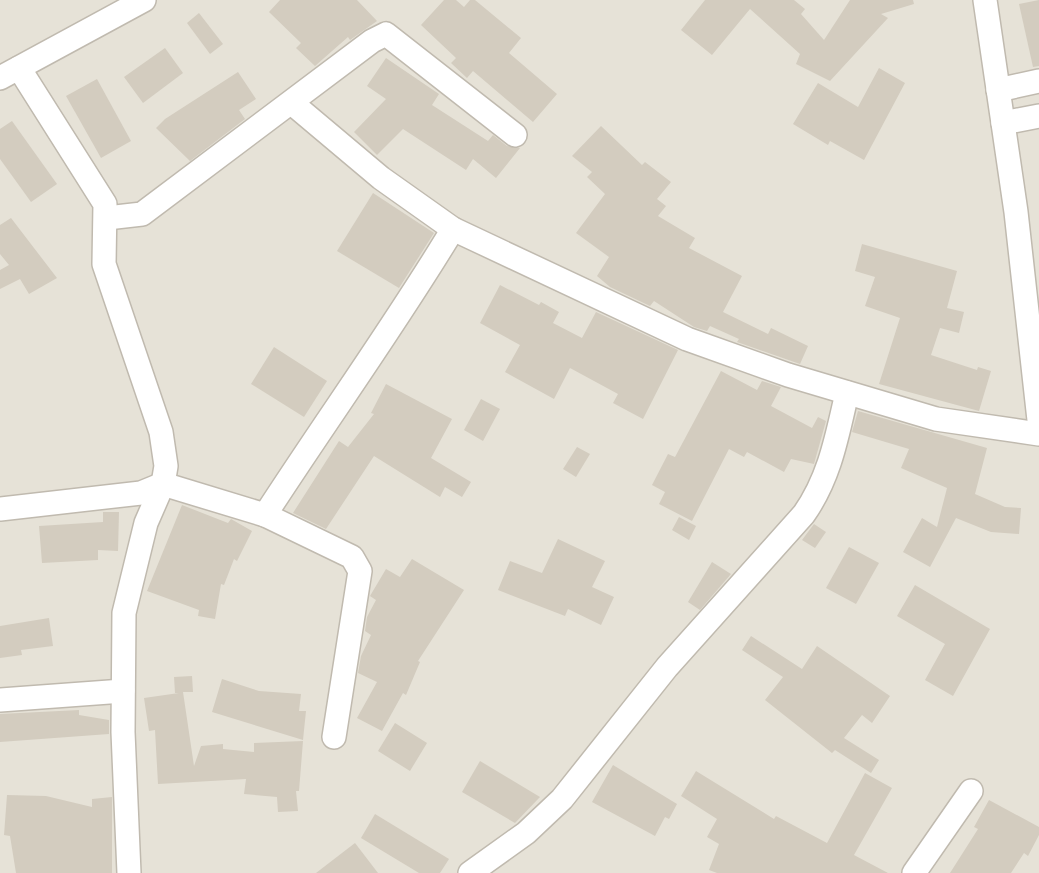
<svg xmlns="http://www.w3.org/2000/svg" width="1039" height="873" font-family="Lato,sans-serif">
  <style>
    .residential { fill: #e6e2d7 }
    .building { fill: #d3ccbf }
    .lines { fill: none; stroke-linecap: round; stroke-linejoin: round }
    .minor-casing { stroke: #c0baaf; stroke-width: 26 }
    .minor { stroke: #fff; stroke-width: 23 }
  </style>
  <rect width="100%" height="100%" fill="#f2f0e8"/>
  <rect class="residential" x="0" y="0" width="1039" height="873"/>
  <g class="building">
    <path d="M280 0H357L377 21 350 40 348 37 315 66 296 48 301 43 269 12Z"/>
    <path d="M444 0H456L464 7 470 0H475L521 38 509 53 557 94 533 122 473 71 467 78 451 63 456 58 421 25Z"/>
    <path d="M705 0H794L805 9 801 14 824 40 850 0H913L914 4 881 14 888 18 830 81 796 64 800 54 750 9 712 55 681 30Z"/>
    <path d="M1039 0V66L1033 67 1019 4Z"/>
    <path d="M199 13 223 44 210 54 187 23Z"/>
    <path d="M165 48 183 73 143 103 124 77Z"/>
    <path d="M386 58 439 94 432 105 488 141 493 135 507 146 520 148 496 178 473 159 466 170 403 129 377 155 354 132 386 99 367 86Z"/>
    <path d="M879 68 905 83 864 160 830 141 828 145 793 124 818 83 858 107Z"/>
    <path d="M238 72 256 99 239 110 245 119 190 161 156 128 165 119Z"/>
    <path d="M97 79 131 141 101 158 66 96Z"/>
    <path d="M12 121 57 184 31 202 0 159V129Z"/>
    <path d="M601 126 642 165 645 162 671 182 657 199 666 206 658 216 695 238 689 248 742 276 723 312 768 334 771 328 808 346 800 364 737 342 739 339 710 326 707 331 694 327 654 301 650 306 610 287 597 276 609 257 576 233 605 194 587 177 592 172 572 156Z"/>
    <path d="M373 193 434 233 399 288 337 251Z"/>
    <path d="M11 218 57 278 29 294 20 279 0 289V270L9 265 0 254V225Z"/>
    <path d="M862 244 957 271 947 308 964 312 959 333 940 328 931 355 977 370 978 367 991 371 979 411 879 384 900 318 865 306 875 277 855 271Z"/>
    <path d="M500 285 539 305 541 302 559 312 553 323 582 338 596 312 678 350 643 419 613 403 618 394 570 368 554 399 505 372 520 345 480 323Z"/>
    <path d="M274 347 327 381 304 417 251 384Z"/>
    <path d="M721 371 757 390 762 381 781 387 771 406 812 428 818 417 826 421 814 464 791 459 784 472 747 452 744 457 729 449 692 521 659 504 665 492 652 485 668 454 675 457Z"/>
    <path d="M386 384 452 419 431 458 471 482 462 497 445 487 440 497 374 456 326 529 293 513 339 441 348 447 374 414 371 413Z"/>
    <path d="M481 399 500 409 483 441 464 430Z"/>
    <path d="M858 411 987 448 975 494 1005 507 1021 508 1019 534 991 532 956 518 930 567 903 552 922 518 937 527 947 488 901 468 909 449 852 432Z"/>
    <path d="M577 447 590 454 576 477 563 469Z"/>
    <path d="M182 505 228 523 231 519 252 531 237 561 234 559 224 585 221 584 215 619 198 616 199 610 147 591Z"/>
    <path d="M103 512H119L118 551 98 550V560L42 563 39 526 103 522Z"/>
    <path d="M679 517 696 526 689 540 672 530Z"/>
    <path d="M814 524 826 532 815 548 802 540Z"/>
    <path d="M558 539 605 561 592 587 614 597 601 625 568 609 565 616 498 590 510 561 542 573Z"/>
    <path d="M849 547 879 563 856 604 826 588Z"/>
    <path d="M412 559 464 590 418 661 420 662 406 695 403 693 382 731 357 718 377 682 358 673 361 656 371 635 365 631 367 617 376 600 370 596 386 569 400 577Z"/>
    <path d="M712 562 731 574 700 610 688 602Z"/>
    <path d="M915 585 990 629 953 696 925 680 945 644 897 616Z"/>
    <path d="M49 618 53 646 21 650 22 655 0 658V626Z"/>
    <path d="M751 636 802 669 817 646 890 696 872 723 862 715 844 738 879 760 871 773 835 750 832 753 765 700 783 677 742 650Z"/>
    <path d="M192 676 193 692H183L194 766 201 746 223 744V749L254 752V743L303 741 299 791H296L298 811 278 812 277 797 244 794 246 779 158 784 155 730 149 731 144 698 179 693H175L174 677Z"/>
    <path d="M222 679 259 691 301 694 299 711H306L303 740 212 712Z"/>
    <path d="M79 710V715L109 720V734L0 742V714Z"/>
    <path d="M395 723 427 743 410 771 378 751Z"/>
    <path d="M480 761 540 797 515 823 462 792Z"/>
    <path d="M613 765 677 804 669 819 665 817 655 836 592 802Z"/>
    <path d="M696 771 774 819 776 816 827 843 865 773 892 788 854 855 888 873H717L709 870 719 844 707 837 717 819 681 796Z"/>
    <path d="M7 795 46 796 92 807V799L112 797V873H16L10 836 4 835Z"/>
    <path d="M989 800 1039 827V835L1028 856 1024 853 1011 873H950L978 829 974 827Z"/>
    <path d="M375 814 449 859 440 873H419L361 838Z"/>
    <path d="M355 843 378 873H316Z"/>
  </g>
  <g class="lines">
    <defs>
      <g id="minor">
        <path d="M985 0 1016 212 1039 420"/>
        <path d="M19 68 105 204 104 264 161 432 166 466 163 484 146 523 124 613 123 732 129 873"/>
        <path d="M0 78 144 0"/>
        <path d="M998 90 1039 81"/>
        <path d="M293 104 381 178 453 229 687 339 788 375 936 419 1039 434"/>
        <path d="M1003 123 1039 116"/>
        <path d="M107 218 142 214 372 41 386 34 515 135"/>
        <path d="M0 509 141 493 163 484 265 515 352 557 360 571 334 737"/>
        <path d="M265 515C327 419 394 327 453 229"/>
        <path d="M0 700 123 691"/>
        <path d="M470 873 526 833 562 799 667 667 804 514C830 477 837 436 847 393"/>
        <path d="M914 873 971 791"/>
      </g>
    </defs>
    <use href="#minor" class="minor-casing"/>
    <use href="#minor" class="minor"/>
  </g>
</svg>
